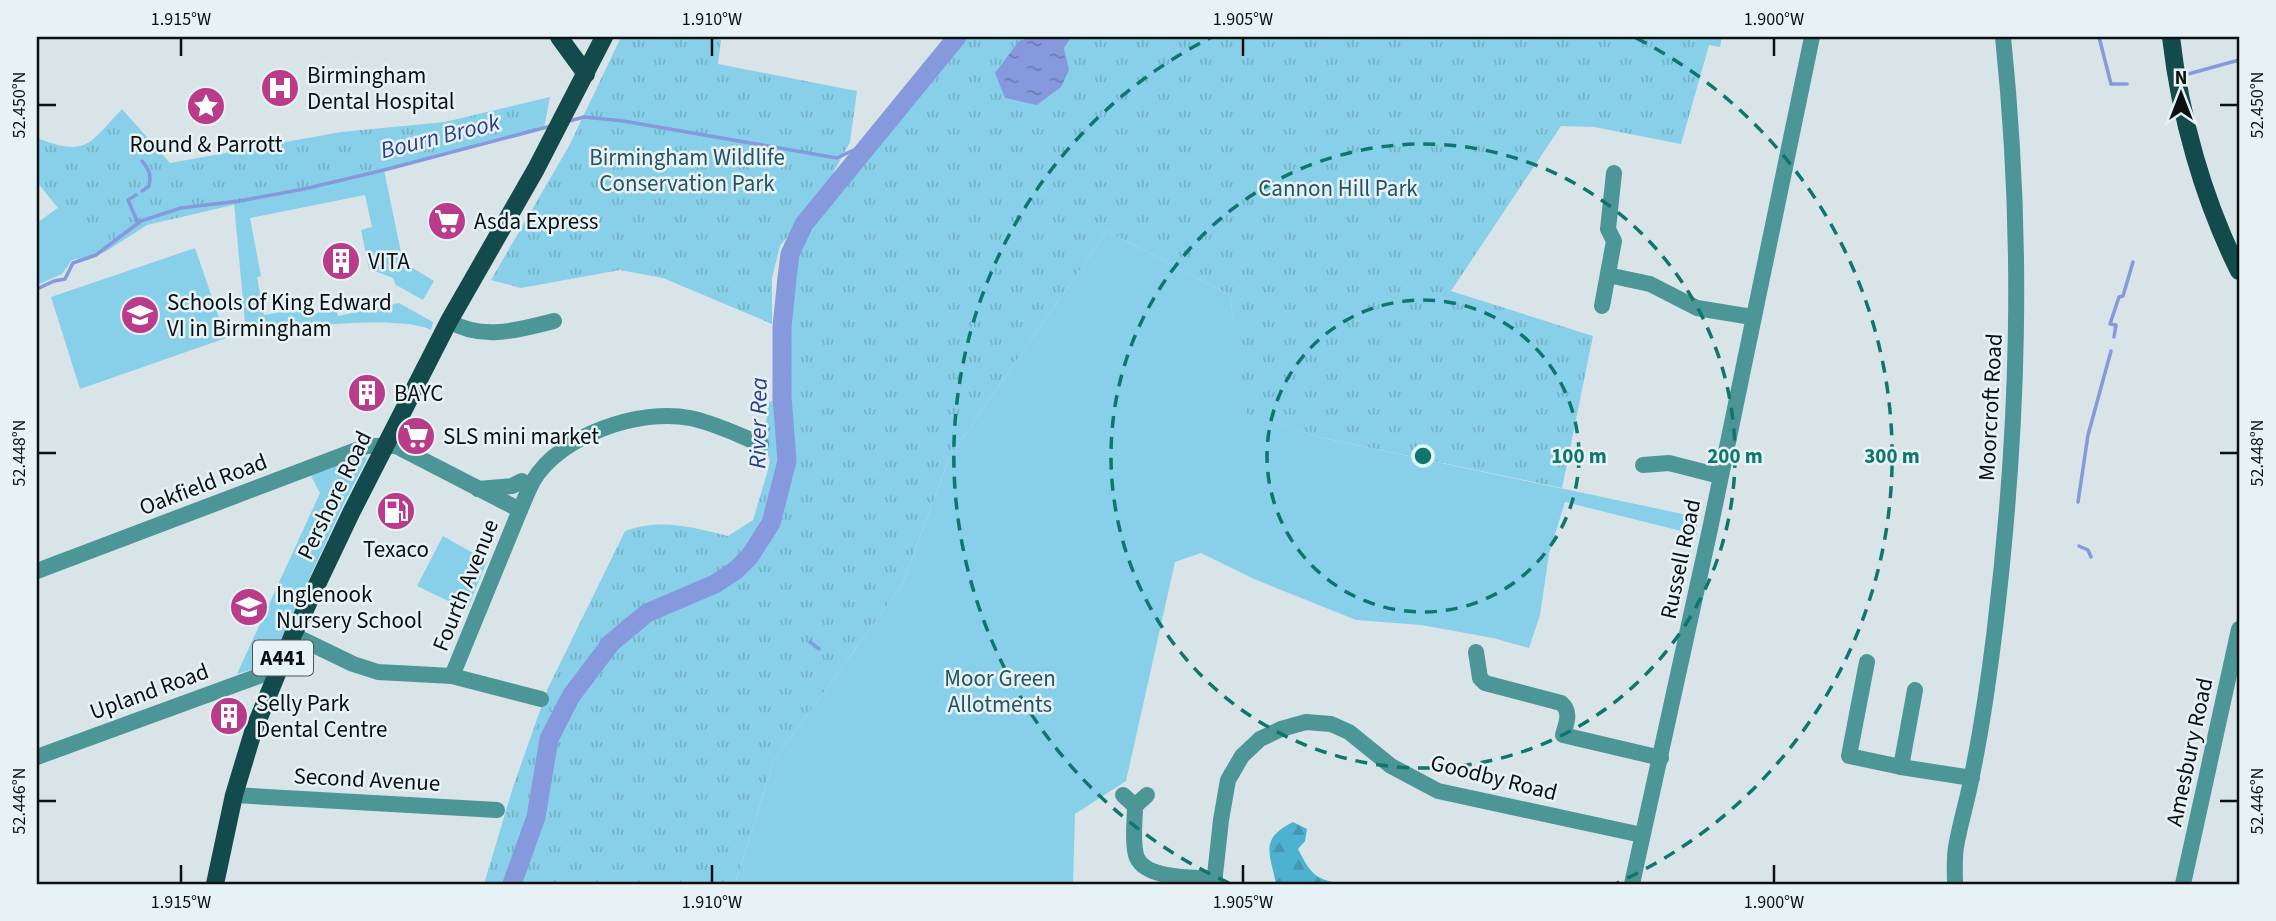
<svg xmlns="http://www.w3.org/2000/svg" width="2276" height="921" font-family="'Source Sans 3',sans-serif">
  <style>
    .green { fill: #88d0e9 }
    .forest { fill: url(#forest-firs) }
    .park { fill: url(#park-tufts) }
    .water { fill: url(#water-ripples) }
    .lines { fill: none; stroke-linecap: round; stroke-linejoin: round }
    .stream { stroke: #8699dd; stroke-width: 3.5 }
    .river { stroke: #8699dd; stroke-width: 19 }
    .minor { stroke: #4d9698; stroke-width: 16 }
    .major { stroke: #134a4b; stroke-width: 18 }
    .ticks { fill: none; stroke: #0c1011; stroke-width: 2.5 }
    .ring { fill: none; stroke: #0f766e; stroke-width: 3.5; stroke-dasharray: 12 9 }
    .labels { text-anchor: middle; stroke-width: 5; stroke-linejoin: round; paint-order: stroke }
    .shield { fill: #e6f2f6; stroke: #4d5456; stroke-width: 2 }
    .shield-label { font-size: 21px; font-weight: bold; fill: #0c1011 }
    .poi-label { font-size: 23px; fill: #0c1011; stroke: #e6f2f6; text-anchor: start }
    .park-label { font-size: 23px; fill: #275361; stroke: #e6f2f6 }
    .street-label { font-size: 23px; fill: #0c1011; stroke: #e6f2f6 }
    .water-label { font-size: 24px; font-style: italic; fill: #2e3c8c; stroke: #e6f2f6 }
    .centre { fill: #0f766e; stroke: #e6f2f6; stroke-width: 3.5 }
    .ring-label { font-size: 21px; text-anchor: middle; font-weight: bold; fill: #0f766e; stroke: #e6f2f6; stroke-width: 5; stroke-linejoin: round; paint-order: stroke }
    .neatline { fill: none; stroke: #0c1011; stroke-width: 2.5 }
    .ticks-label { font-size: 18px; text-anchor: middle; fill: #0c1011 }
  </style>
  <defs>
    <pattern id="forest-firs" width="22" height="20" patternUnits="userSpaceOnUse" patternTransform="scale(1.75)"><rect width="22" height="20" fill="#4db1d0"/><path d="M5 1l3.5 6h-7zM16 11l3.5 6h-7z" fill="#4297b2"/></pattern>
    <pattern id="park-tufts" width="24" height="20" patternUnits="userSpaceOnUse" patternTransform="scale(1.75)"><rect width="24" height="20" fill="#88d0e9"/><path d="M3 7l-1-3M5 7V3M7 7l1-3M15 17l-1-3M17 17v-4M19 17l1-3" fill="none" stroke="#74b2c7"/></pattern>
    <pattern id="water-ripples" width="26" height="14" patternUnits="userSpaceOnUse" patternTransform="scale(1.75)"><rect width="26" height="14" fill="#8699dd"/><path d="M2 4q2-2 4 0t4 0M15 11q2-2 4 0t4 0" fill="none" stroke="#6c7bb2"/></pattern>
  </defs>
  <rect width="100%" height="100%" fill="#d9e4e9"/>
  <g class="green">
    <path d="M384 170 403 262 434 281 423 300 396 285 393 278 369 269 361 230 372 227 365 195 250 218 261 276 257 277 264 315 311 307 313 314 336 308 338 316 399 303 433 322 431 330C401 314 283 328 246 334L234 203Z"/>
    <path d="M59 207 96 255 72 260 62 274 37 285V223Z"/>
    <path d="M1107 231 1230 295 1246 413 1323 438 1697 517V535L1565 502 1549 554 1540 615 1529 648 1493 638 1421 625 1356 620 1254 579 1201 553 1175 562 1126 781 1075 814 1073 884H735L774 760 902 585 950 456Z"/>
    <path d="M195 248 226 338 80 389 51 297Z"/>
    <path d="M364 452 367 459 343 505 270 664 237 674 320 493 311 476Z"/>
    <path d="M443 536 487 561 467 610 417 586Z"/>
  </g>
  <path class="forest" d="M1293 822 1307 829 1305 841 1298 849C1311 874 1315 880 1344 884H1276C1270 853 1259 839 1293 822Z"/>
  <g class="park">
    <path d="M621 37H707L721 40 718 64 857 91 850 142 824 190 780 246 772 278V324L663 278 620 270 521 288 491 280 569 146Z"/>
    <path d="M966 37H1722L1720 47 1709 45 1681 144 1594 127 1561 126 1451 291 1593 336 1562 488 1323 438 1245 413 1230 295 1107 231 950 456 902 585 774 760 735 884H484L513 787 548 688 625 531C661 518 691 527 728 536L753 520 770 463 764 437 769 402 787 396 789 276 797 253 814 226Z"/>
    <path d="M550 97 544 128 384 170 147 225 105 252 96 255 37 182V138C87 157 88 145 122 109L170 163 341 132 445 122Z"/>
  </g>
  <path class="water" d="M1032 37H1076H1071L1064 48 1069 70 1061 87 1037 105 1005 98 995 73 1019 41Z"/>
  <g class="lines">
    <g class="stream">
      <path d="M2099 37 2111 84H2127"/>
      <path d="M2188 74 2239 60"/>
      <path d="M569 121 584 117 623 121 837 158 872 141"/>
      <path d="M142 191 149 186C151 176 150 170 142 161"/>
      <path d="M136 195 128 200 138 223"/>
      <path d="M37 289 54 281 65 279 73 263 96 255 141 221 181 208 239 201 304 189 384 170 551 126"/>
      <path d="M2114 337 2116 325 2110 324 2119 297 2123 296 2133 262"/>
      <path d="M2078 502 2088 435 2111 351"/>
      <path d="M2079 546 2088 550 2091 557"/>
      <path d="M810 642 819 649"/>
    </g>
    <path class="river" d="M512 884 536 817 549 739 571 696 611 643 647 613 715 584 736 570 750 556 771 523 787 461 782 397V327L787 278 790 254 804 224 957 37"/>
    <g class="minor">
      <path d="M1608 275 1650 284 1697 308 1752 317"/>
      <path d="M1602 306 1614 241 1608 229 1614 173"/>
      <path d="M449 321C482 341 519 330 554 321"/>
      <path d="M1643 465 1669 463 1720 476"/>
      <path d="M478 489 512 486 522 481"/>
      <path d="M37 571 367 446H396L520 510C524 501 528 490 533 481 560 435 640 408 690 418 715 423 738 435 761 444"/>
      <path d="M293 635 353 664 378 672 452 676 541 699"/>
      <path d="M1476 652 1480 678 1485 683 1561 703C1572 712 1566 724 1563 735L1661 758"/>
      <path d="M1867 662 1849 756 1901 767 1972 778"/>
      <path d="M452 676 520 510"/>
      <path d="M37 757 278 669"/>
      <path d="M1901 767 1915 690"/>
      <path d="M234 795 497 810"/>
      <path d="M1123 795 1135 806 1147 795"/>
      <path d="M1135 806C1135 821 1132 840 1136 855 1143 880 1194 877 1215 879"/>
      <path d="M1214 884 1221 820 1228 780 1242 756 1260 739 1281 729 1306 722 1331 724 1349 732 1391 766 1438 791 1642 835"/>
      <path d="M1632 884 1710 529 1812 37"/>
      <path d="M1955 884C1955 872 1954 859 1956 847 1960 823 1968 799 1972 775 1982 727 1989 677 1995 628 2019 427 2024 239 2003 37"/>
      <path d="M2183 884 2239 629"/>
    </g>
    <g class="major">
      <path d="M559 37 586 74"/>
      <path d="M2171 37C2180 116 2203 199 2239 271"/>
      <path d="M215 884 234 795 253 732 293 635 352 511 449 321 536 169 604 37"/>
    </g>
  </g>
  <path class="ticks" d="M181 38V56M712 38V56M1243 38V56M1774 38V56M38 105H56M2220 105H2238M38 453H56M2220 453H2238M38 801H56M2220 801H2238M181 865V883M712 865V883M1243 865V883M1774 865V883"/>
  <g class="ring">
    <circle cx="1423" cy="456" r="156"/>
    <circle cx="1423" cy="456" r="312"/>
    <path d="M1229 883A469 469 0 0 1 1210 38M1636 38A469 469 0 0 1 1617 883"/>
  </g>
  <defs>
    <symbol id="hospital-disc" viewBox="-11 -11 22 22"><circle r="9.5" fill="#b93b89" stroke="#e6f2f6"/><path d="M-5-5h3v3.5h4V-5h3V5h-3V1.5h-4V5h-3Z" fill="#fff"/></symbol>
    <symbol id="sight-disc" viewBox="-11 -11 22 22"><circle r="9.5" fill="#b93b89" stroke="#e6f2f6"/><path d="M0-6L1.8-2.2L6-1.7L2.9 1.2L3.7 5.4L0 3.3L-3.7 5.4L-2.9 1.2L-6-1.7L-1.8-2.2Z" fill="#fff"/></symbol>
    <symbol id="supermarket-disc" viewBox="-11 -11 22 22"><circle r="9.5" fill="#b93b89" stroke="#e6f2f6"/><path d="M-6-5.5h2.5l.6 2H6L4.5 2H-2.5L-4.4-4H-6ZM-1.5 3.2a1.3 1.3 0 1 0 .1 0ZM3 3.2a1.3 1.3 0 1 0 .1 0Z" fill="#fff"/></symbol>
    <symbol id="building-disc" viewBox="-11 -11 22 22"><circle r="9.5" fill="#b93b89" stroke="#e6f2f6"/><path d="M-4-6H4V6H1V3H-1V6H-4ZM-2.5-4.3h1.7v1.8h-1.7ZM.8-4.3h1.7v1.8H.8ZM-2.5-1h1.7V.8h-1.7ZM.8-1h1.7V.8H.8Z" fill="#fff"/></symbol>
    <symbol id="school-disc" viewBox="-11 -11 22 22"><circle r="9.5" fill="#b93b89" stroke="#e6f2f6"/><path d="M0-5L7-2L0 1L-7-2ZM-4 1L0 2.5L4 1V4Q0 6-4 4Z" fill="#fff"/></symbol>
    <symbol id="fuel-disc" viewBox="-11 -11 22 22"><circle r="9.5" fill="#b93b89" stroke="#e6f2f6"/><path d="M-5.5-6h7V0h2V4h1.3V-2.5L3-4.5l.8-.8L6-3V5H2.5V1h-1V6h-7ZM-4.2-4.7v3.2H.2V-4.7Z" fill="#fff"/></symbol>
  </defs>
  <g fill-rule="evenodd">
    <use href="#hospital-disc" x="258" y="66" width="44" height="44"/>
    <use href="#sight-disc" x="184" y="84" width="44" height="44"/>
    <use href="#supermarket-disc" x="425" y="199" width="44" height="44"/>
    <use href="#building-disc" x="319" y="239" width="44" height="44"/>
    <use href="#school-disc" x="118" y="293" width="44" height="44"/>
    <use href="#building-disc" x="345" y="371" width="44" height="44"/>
    <use href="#supermarket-disc" x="394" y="414" width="44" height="44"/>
    <use href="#fuel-disc" x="374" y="489" width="44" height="44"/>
    <use href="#school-disc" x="227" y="585" width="44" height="44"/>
    <use href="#building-disc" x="207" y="694" width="44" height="44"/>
  </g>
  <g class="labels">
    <rect class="shield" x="253" y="640.5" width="60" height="35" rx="5"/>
    <g class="shield-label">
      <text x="283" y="665">A441</text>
    </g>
    <g class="poi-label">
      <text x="307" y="83">Birmingham<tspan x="307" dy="26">Dental Hospital</tspan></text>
      <text x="206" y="152" text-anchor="middle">Round &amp; Parrott</text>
      <text x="474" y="229">Asda Express</text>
      <text x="368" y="269">VITA</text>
      <text x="167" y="310">Schools of King Edward<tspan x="167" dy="26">VI in Birmingham</tspan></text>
      <text x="394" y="401">BAYC</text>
      <text x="443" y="444">SLS mini market</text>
      <text x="396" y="557" text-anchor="middle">Texaco</text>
      <text x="276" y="602">Inglenook<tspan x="276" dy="26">Nursery School</tspan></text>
      <text x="256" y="711">Selly Park<tspan x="256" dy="26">Dental Centre</tspan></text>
    </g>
    <g class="park-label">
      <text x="687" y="165">Birmingham Wildlife<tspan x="687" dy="26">Conservation Park</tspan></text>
      <text x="1338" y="196">Cannon Hill Park</text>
      <text x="1000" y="686">Moor Green<tspan x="1000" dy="26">Allotments</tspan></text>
    </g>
    <g class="street-label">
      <text transform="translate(1990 407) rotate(-87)" y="8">Moorcroft Road</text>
      <text transform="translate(203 484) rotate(-21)" y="8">Oakfield Road</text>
      <text transform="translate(334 495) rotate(-64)" y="8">Pershore Road</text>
      <text transform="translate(1680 559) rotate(-78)" y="8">Russell Road</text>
      <text transform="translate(465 585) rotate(-68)" y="8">Fourth Avenue</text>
      <text transform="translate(149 691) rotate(-20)" y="8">Upland Road</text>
      <text transform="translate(2189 752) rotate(-78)" y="8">Amesbury Road</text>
      <text transform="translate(1494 777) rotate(14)" y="8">Goodby Road</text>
      <text transform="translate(367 779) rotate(3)" y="8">Second Avenue</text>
    </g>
    <g class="water-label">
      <text transform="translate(440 136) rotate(-14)" y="8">Bourn Brook</text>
      <text transform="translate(758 423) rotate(-89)" y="8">River Rea</text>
    </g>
  </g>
  <circle cx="1423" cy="456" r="10" class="centre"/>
  <g class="ring-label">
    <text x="1579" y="463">100 m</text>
    <text x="1735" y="463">200 m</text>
    <text x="1892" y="463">300 m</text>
  </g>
  <rect width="2276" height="921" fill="none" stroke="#e6f2f6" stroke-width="77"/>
  <g transform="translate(2181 94)" stroke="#e6f2f6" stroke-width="5" paint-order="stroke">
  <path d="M0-5L12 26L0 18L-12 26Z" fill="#0c1011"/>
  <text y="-10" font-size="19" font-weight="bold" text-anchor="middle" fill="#0c1011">N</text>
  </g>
  <rect x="38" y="38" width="2200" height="845" class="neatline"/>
  <g class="ticks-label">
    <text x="181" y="25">1.915°W</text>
    <text x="712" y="25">1.910°W</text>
    <text x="1243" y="25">1.905°W</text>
    <text x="1774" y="25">1.900°W</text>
    <text transform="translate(19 105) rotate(-90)" y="6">52.450°N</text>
    <text transform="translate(2257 105) rotate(-90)" y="6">52.450°N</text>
    <text transform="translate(19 453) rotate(-90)" y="6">52.448°N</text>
    <text transform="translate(2257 453) rotate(-90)" y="6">52.448°N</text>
    <text transform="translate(19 801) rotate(-90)" y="6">52.446°N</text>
    <text transform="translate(2257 801) rotate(-90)" y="6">52.446°N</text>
    <text x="181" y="908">1.915°W</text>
    <text x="712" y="908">1.910°W</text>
    <text x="1243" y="908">1.905°W</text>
    <text x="1774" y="908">1.900°W</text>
  </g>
</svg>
